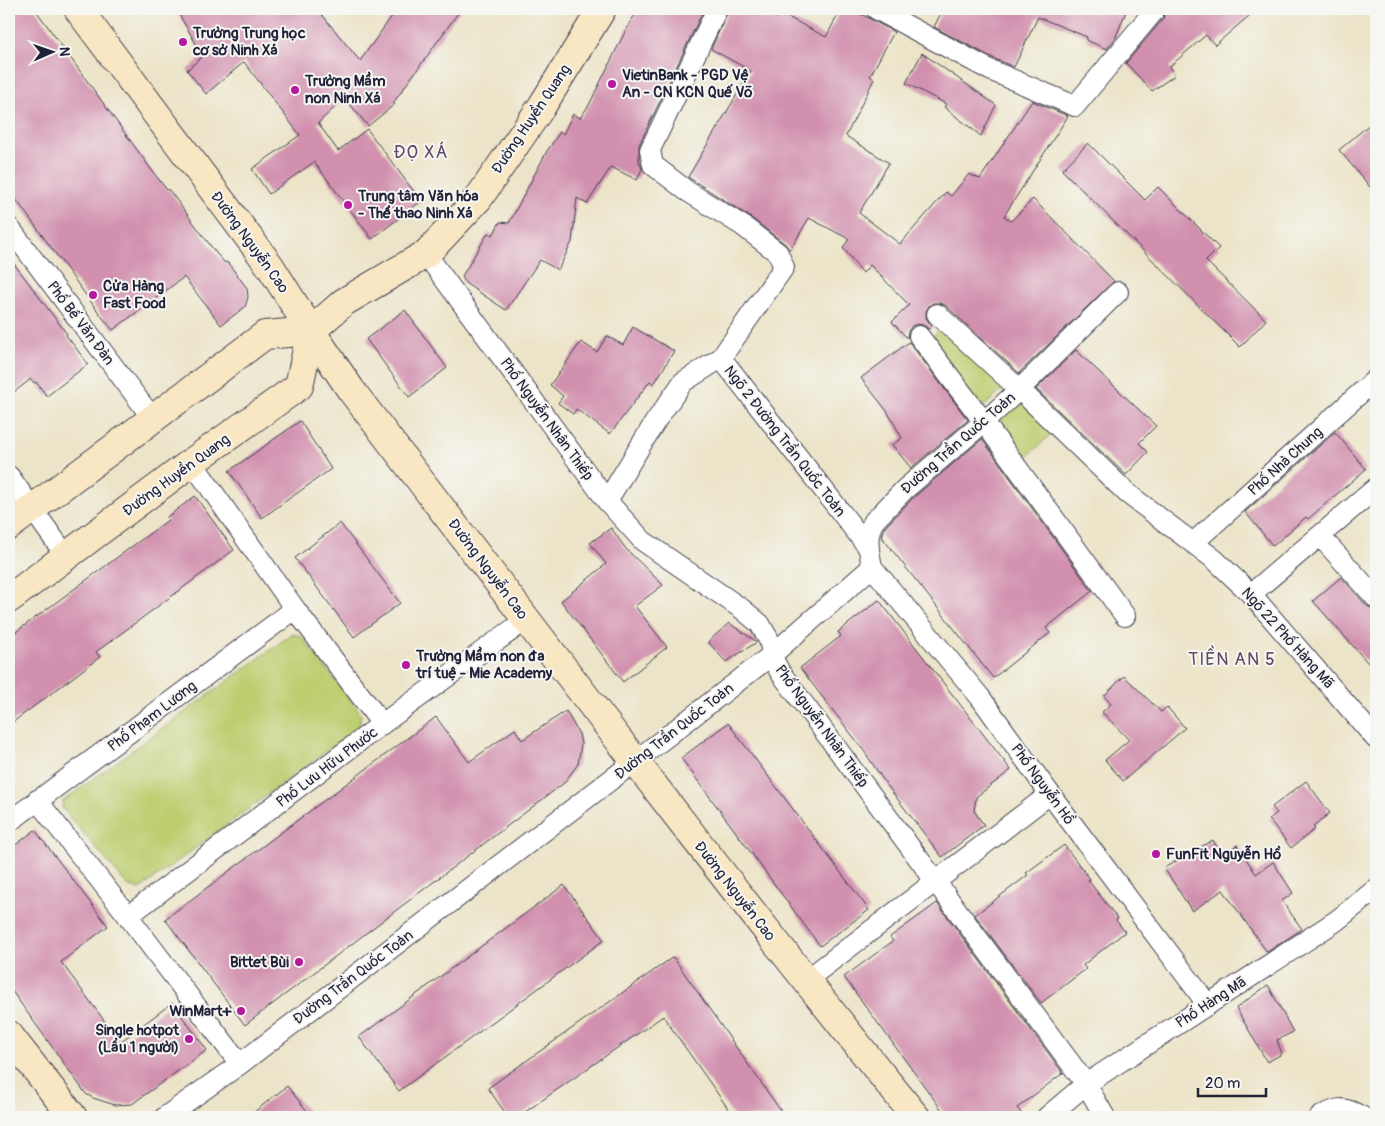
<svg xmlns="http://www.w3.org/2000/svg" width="1385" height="1126" font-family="Pangolin,sans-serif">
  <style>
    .green { fill: #bdce70; stroke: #707856 }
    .building { fill: #d190ae }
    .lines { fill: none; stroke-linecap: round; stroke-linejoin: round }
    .street-casing { stroke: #403f50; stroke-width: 22 }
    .secondary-casing { stroke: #403f50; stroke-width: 30 }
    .street { stroke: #fff; stroke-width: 20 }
    .secondary { stroke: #f9e7c3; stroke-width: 28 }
    .poi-dot { fill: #b5179e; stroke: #f6f6f2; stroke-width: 2 }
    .labels { text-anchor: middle; stroke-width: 4; stroke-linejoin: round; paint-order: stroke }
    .poi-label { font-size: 15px; font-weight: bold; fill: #22223b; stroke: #f6f6f2; text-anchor: start }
    .street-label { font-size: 15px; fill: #22223b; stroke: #f6f6f2 }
    .quarter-label { font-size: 18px; letter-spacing: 1px; fill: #5f4863; stroke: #f6f6f2 }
  </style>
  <rect width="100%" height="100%" fill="#f6f6f2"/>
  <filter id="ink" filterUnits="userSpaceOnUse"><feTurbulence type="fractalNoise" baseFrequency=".02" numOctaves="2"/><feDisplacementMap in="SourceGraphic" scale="10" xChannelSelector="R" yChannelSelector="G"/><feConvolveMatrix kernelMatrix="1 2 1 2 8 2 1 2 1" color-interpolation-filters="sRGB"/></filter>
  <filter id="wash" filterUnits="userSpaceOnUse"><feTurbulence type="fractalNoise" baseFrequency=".0096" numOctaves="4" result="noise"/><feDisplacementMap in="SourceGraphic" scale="20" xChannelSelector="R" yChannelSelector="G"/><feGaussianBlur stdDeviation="1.12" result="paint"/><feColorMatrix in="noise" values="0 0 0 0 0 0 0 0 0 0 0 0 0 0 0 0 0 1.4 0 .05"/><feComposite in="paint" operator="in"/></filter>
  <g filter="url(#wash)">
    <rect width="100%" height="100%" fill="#ece4c8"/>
    <g class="green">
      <path d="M944 324 1008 385 981 409 928 342Z"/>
      <path d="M1023 397 1056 430 1020 463 992 425Z"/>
      <path d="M292 634 301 636 361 714 359 727 140 889 129 887 62 808 63 801Z"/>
    </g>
    <g id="blocks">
      <g class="building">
        <path d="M9 9H35L156 176 167 190H169L216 253 224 262 228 263 247 288 248 297 245 307 221 325 184 277 113 330 102 317 9 190Z"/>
        <path d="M176 9H317L360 61 397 9H461L393 103 395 104 368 126 345 98 318 123 338 151 367 129 421 201 372 239 314 162 269 194 252 169 300 135 244 62 206 94 187 70 203 56Z"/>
        <path d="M638 9H704L639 145V161L642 169 637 180 611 167 587 204 577 198 572 242 558 270 540 260 506 310 465 283 462 276 488 233 493 235 500 222 509 223 547 151 560 132 563 134 573 114 580 118 589 105 624 34Z"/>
        <path d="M729 9H761L777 18 780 13 826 37 841 9H852L894 32 870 76 874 79 846 136 889 163 859 213 900 244 946 192 951 196 969 174 980 179 1032 101 1068 116 1004 216 1011 221 1033 199 1114 281 1019 373 945 305 940 303H933L929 306 926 311V318L932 326 929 329 923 325 917 324 912 326 908 331 907 338 892 322 909 305 870 265 863 273 843 248 849 239 809 218 790 250 785 244 750 217 688 177 751 71 711 49Z"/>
        <path d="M943 9H1127L1115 39 1107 49 1086 40 1087 37 1038 17 1014 67 995 59 934 27Z"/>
        <path d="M1165 9H1257L1215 45 1206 35 1169 67 1175 75 1152 91 1126 63 1163 19Z"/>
        <path d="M922 53 996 105 981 136 944 107 946 104 906 83Z"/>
        <path d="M1376 119V194L1339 150Z"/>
        <path d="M1088 143 1145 200 1158 187 1219 248 1206 261 1266 320 1240 347 1062 170Z"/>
        <path d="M9 257 67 334 66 335 88 364 47 396 36 382 34 383 31 379 9 396Z"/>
        <path d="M405 310 447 368 409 397 366 339Z"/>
        <path d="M633 327 674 351 654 384 650 381 610 434 576 409 573 414 558 403 563 396 550 385 581 342 597 352 607 336 623 345Z"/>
        <path d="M909 342 968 420 911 468 892 445 902 438 887 411 861 378Z"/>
        <path d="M1076 350 1156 426 1139 443 1148 452 1126 475 1036 389Z"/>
        <path d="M300 421 331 469 262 518 229 471Z"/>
        <path d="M1335 432 1366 469 1308 519 1306 517 1273 546 1245 512Z"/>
        <path d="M982 439 1092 591 1046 628 1050 633 993 678 881 536 884 528 913 498Z"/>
        <path d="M195 496 234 550 96 652 100 657 9 725V637L168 520 167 517Z"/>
        <path d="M340 523 400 603 354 637 295 558Z"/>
        <path d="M611 528 626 549 663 585 635 606 667 647 623 682 561 601 606 564 590 543Z"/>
        <path d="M1341 577 1367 606 1376 610V672L1313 601Z"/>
        <path d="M879 600 1011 770 976 797 974 811 984 825 942 857 886 784 862 748 800 668 841 636 838 632Z"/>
        <path d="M729 623 757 642 726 662 708 642Z"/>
        <path d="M1124 676 1161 712 1167 707 1185 728 1123 781 1105 760 1129 740 1102 712 1111 704 1104 696Z"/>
        <path d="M566 711 579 734 581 744 578 764 564 783 245 1025 165 919 436 717 469 762 515 729 522 740Z"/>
        <path d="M728 723 869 910 820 946 681 758Z"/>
        <path d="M1306 781 1330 813 1313 826 1315 829 1291 848 1269 819 1277 813 1272 807Z"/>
        <path d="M35 830 108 926 61 962 120 1042 172 1003 207 1050 132 1104 115 1105 93 1098 86 1094 9 987V850Z"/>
        <path d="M1213 840 1221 855 1237 845 1256 874 1273 862 1293 893 1282 901 1302 929 1267 952 1223 890 1192 911 1164 868Z"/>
        <path d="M1064 845 1090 879 1088 880 1118 919 1116 920 1125 932 1083 965 1086 969 1041 1003 975 915 1028 875 1026 873Z"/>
        <path d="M564 885 604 940 399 1091 359 1037Z"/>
        <path d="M937 903 1063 1073 1017 1108 1024 1117H947L844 977 893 941 890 937Z"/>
        <path d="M673 957 785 1117H734L663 1016 518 1117H508L488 1088Z"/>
        <path d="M1268 985 1293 1032 1277 1040 1282 1054 1267 1062 1236 1008Z"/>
        <path d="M287 1086 312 1117H248Z"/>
      </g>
    </g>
  </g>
  <g filter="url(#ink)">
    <use href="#blocks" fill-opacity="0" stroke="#403f50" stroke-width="1"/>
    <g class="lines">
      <defs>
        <g id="street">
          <path d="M717 9 650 150 653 165 687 191 743 226 778 253 784 267 721 358 868 547"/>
          <path d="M876 9 990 70 1075 106 1154 11"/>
          <path d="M9 227 153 419"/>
          <path d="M426 254 607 501 643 541 742 609 760 624 769 640 774 661 780 672 1086 1084 1105 1117"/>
          <path d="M937 314 1019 389 1128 494 1214 559 1251 594 1376 739"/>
          <path d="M919 336 984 422 1125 616"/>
          <path d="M192 462 295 609 382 724"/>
          <path d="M9 476 66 556"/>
          <path d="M607 501 655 422 683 382 721 358"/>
          <path d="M1320 536 1376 598"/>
          <path d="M1193 543 1376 379"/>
          <path d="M872 567 980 697 1050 794 1208 1005"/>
          <path d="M1251 594 1376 488"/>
          <path d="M37 800 128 916 240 1064"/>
          <path d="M9 822 295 609"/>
          <path d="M128 916 382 724 527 619"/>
          <path d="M805 981 1050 794"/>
          <path d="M165 1117 240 1064 634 762 773 654 872 567C869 551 865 536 874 521L905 489 984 422 1023 386 1118 292"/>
          <path d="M1047 1117 1086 1084 1336 921 1376 889"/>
          <path d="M1320 1117C1341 1106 1343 1107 1363 1117"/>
        </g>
        <g id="secondary">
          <path d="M78 9 270 266 311 331 351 390C538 634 722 879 916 1117"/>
          <path d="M9 526 265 335 311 331 344 302 426 254 478 199 542 106 602 9"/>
          <path d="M9 599 192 462 299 386 311 331"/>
          <path d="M9 1035 73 1117"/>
        </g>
      </defs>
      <use href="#street" class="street-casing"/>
      <use href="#secondary" class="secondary-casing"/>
      <use href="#street" class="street"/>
      <use href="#secondary" class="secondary"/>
    </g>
  </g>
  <g class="poi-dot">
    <circle cx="183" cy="42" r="5"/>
    <circle cx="612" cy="84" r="5"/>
    <circle cx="295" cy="90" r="5"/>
    <circle cx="348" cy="205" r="5"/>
    <circle cx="93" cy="295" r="5"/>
    <circle cx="406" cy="665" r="5"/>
    <circle cx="1156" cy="854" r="5"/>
    <circle cx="299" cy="962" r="5"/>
    <circle cx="241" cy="1011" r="5"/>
    <circle cx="189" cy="1039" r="5"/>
  </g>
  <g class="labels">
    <g class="poi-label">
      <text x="193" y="38">Trường Trung học<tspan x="193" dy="17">cơ sở Ninh Xá</tspan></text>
      <text x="622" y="80">VietinBank - PGD Vệ<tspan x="622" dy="17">An - CN KCN Quế Võ</tspan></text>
      <text x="305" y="86">Trường Mầm<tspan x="305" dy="17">non Ninh Xá</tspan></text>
      <text x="358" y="201">Trung tâm Văn hóa<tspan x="358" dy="17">- Thể thao Ninh Xá</tspan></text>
      <text x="103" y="291">Cửa Hàng<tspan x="103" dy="17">Fast Food</tspan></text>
      <text x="416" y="661">Trường Mầm non đa<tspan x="416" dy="17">trí tuệ - Mie Academy</tspan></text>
      <text x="1166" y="859">FunFit Nguyễn Hồ</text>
      <text x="289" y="967" text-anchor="end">Bittet Bùi</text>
      <text x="231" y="1016" text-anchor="end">WinMart+</text>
      <text x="179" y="1035" text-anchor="end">Single hotpot<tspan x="179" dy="17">(Lẩu 1 người)</tspan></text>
    </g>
    <g class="street-label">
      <text transform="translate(531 119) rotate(-56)" y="5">Đường Huyền Quang</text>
      <text transform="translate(250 242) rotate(54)" y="5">Đường Nguyễn Cao</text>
      <text transform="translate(81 323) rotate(53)" y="5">Phố Bế Văn Đàn</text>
      <text transform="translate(547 419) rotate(54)" y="5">Phố Nguyễn Nhân Thiếp</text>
      <text transform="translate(785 441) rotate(52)" y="5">Ngõ 2 Đường Trần Quốc Toản</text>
      <text transform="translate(958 443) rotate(-41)" y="5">Đường Trần Quốc Toản</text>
      <text transform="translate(1285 461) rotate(-42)" y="5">Phố Nhà Chung</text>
      <text transform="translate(176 475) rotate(-36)" y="5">Đường Huyền Quang</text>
      <text transform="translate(488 569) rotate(53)" y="5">Đường Nguyễn Cao</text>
      <text transform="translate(1288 638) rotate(48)" y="5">Ngõ 22 Phố Hàng Mã</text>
      <text transform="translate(152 716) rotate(-37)" y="5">Phố Phạm Lương</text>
      <text transform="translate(822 726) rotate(54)" y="5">Phố Nguyễn Nhân Thiếp</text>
      <text transform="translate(674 731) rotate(-38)" y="5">Đường Trần Quốc Toản</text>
      <text transform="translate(327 767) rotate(-37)" y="5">Phố Lưu Hữu Phước</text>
      <text transform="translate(1043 784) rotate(54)" y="5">Phố Nguyễn Hồ</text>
      <text transform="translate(735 891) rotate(52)" y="5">Đường Nguyễn Cao</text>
      <text transform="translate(353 977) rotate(-37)" y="5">Đường Trần Quốc Toản</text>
      <text transform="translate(1211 1002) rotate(-33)" y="5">Phố Hàng Mã</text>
    </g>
    <g class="quarter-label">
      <text x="421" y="158">ĐỌ XÁ</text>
      <text x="1232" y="665">TIỀN AN 5</text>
    </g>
  </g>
  <rect width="1385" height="1126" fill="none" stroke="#f6f6f2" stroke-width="30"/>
  <g transform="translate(52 52) rotate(88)" stroke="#f6f6f2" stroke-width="4" paint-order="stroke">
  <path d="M0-4L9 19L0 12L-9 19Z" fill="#22223b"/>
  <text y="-8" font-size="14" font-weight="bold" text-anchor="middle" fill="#22223b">N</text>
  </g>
  <path d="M1198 1088v8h68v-8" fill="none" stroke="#22223b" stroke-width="2.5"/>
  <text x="1205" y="1088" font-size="15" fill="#22223b" stroke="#f6f6f2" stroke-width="4" paint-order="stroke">20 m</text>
</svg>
